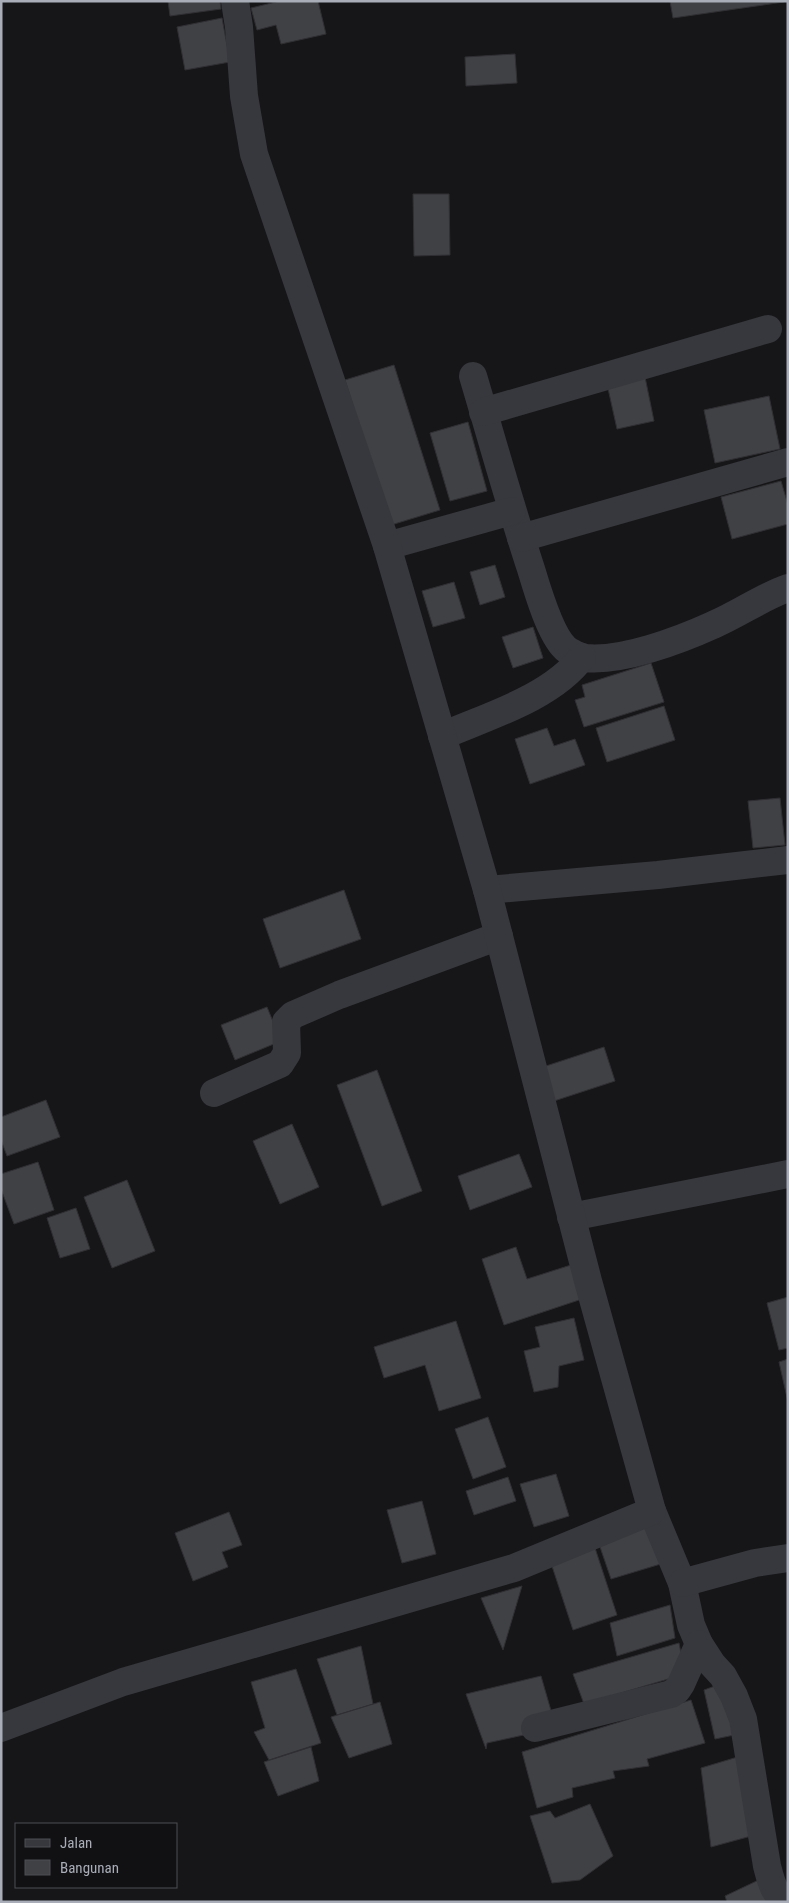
<svg xmlns="http://www.w3.org/2000/svg" width="789" height="1903" font-family="'Roboto Condensed',sans-serif">
  <style>
    .building { fill: #404145; stroke: #303034 }
    .lines { fill: none; stroke-linecap: round; stroke-linejoin: round }
    .street { stroke: #37383d; stroke-width: 28 }
  </style>
  <rect width="100%" height="100%" fill="#161618"/>
  <g class="building">
    <path d="M168 1H220L221 9 170 16Z"/>
    <path d="M280 1H318L326 34 281 44 276 25 257 30 251 8Z"/>
    <path d="M670 1H783L784 2 673 18Z"/>
    <path d="M222 18 230 62 185 70 177 27Z"/>
    <path d="M515 54 517 83 466 86 465 57Z"/>
    <path d="M413 194H449L450 255 414 256Z"/>
    <path d="M394 365 440 510 391 525 345 380Z"/>
    <path d="M645 377 654 421 617 429 607 384Z"/>
    <path d="M769 396 780 449 715 463 704 410Z"/>
    <path d="M468 422 487 491 450 501 430 433Z"/>
    <path d="M781 481 788 505V524L732 539 721 497Z"/>
    <path d="M495 565 505 597 480 605 470 572Z"/>
    <path d="M454 582 465 618 433 627 422 591Z"/>
    <path d="M533 627 543 658 513 668 502 637Z"/>
    <path d="M651 663 664 702 584 727 575 700 585 697 582 685Z"/>
    <path d="M664 706 675 740 607 762 596 728Z"/>
    <path d="M547 728 554 746 575 739 585 765 530 784 515 739Z"/>
    <path d="M780 798 785 845 753 848 748 801Z"/>
    <path d="M344 890 361 939 280 968 263 919Z"/>
    <path d="M267 1007 281 1041 235 1060 221 1025Z"/>
    <path d="M604 1047 615 1081 554 1101 543 1067Z"/>
    <path d="M377 1070 422 1191 382 1206 337 1085Z"/>
    <path d="M46 1100 60 1137 7 1156 1 1140V1117Z"/>
    <path d="M292 1124 319 1187 280 1204 253 1141Z"/>
    <path d="M519 1154 532 1187 470 1210 458 1176Z"/>
    <path d="M38 1162 54 1210 14 1224 1 1189V1174Z"/>
    <path d="M127 1180 155 1251 112 1268 84 1197Z"/>
    <path d="M76 1208 90 1249 60 1258 47 1218Z"/>
    <path d="M516 1247 527 1279 571 1265 582 1299 504 1325 482 1259Z"/>
    <path d="M788 1297V1348L779 1350 767 1303Z"/>
    <path d="M574 1318 584 1360 559 1366 558 1387 534 1392 524 1351 540 1347 535 1327Z"/>
    <path d="M456 1321 481 1398 439 1411 425 1365 384 1378 374 1347Z"/>
    <path d="M788 1359V1402L779 1362Z"/>
    <path d="M488 1417 506 1467 473 1479 455 1429Z"/>
    <path d="M556 1474 569 1516 534 1527 520 1484Z"/>
    <path d="M508 1477 516 1501 474 1515 466 1491Z"/>
    <path d="M422 1501 436 1554 402 1563 387 1510Z"/>
    <path d="M229 1512 242 1545 222 1552 228 1567 193 1581 175 1533Z"/>
    <path d="M651 1524 664 1563 611 1579 598 1541Z"/>
    <path d="M595 1548 617 1615 573 1630 550 1560Z"/>
    <path d="M522 1586 503 1650 481 1598Z"/>
    <path d="M670 1605 675 1638 617 1656 610 1623Z"/>
    <path d="M679 1643 685 1674 584 1704 573 1674Z"/>
    <path d="M361 1646 373 1704 337 1715 317 1659Z"/>
    <path d="M296 1669 321 1743 269 1760 254 1732 265 1728 251 1682Z"/>
    <path d="M541 1676 556 1728 487 1743 486 1749 466 1694Z"/>
    <path d="M726 1682 739 1734 715 1739 704 1690Z"/>
    <path d="M691 1700 705 1743 647 1759 649 1766 613 1771 615 1778 572 1788 573 1797 537 1808 522 1752Z"/>
    <path d="M380 1702 392 1744 349 1758 331 1717Z"/>
    <path d="M311 1747 319 1781 278 1796 264 1762Z"/>
    <path d="M741 1756 755 1835 711 1847 701 1768Z"/>
    <path d="M590 1804 613 1856 580 1880 552 1883 530 1816 550 1811 555 1818Z"/>
    <path d="M765 1877 774 1902H727L725 1896Z"/>
  </g>
  <g class="lines">
    <g class="street">
      <path d="M473 376C492 440 510 505 531 569 537 589 550 634 565 648 569 652 580 657 585 658 622 662 680 640 713 625 739 614 762 597 788 588"/>
      <path d="M483 412 768 329"/>
      <path d="M521 538 788 462"/>
      <path d="M387 546 512 511"/>
      <path d="M442 736C488 716 551 698 582 657"/>
      <path d="M487 890 658 875 788 860"/>
      <path d="M214 1093 280 1064 287 1053 286 1022 293 1015 339 995 499 936"/>
      <path d="M571 1217 788 1174"/>
      <path d="M652 1511 682 1583 691 1625 699 1644 712 1664 723 1676 734 1696 743 1719 767 1866C771 1881 773 1893 787 1902"/>
      <path d="M682 1583 755 1563 788 1558"/>
      <path d="M1 1728 123 1682 514 1568 652 1511 588 1281 487 890 387 546 254 154 244 96 239 27 235 1"/>
      <path d="M535 1728 671 1694 677 1690 681 1684 699 1644"/>
    </g>
  </g>
  <rect width="789" height="1903" fill="none" stroke="#a8adb8" stroke-width="5"/>
  <rect x="15" y="1823" width="162" height="65" fill="#111113" stroke="#4d4f55"/>
  <rect x="25" y="1839" width="25" height="8" fill="#37383d" stroke="#4d4f55"/>
  <text x="60" y="1848" font-size="15" fill="#a8adb8">Jalan</text>
  <rect x="25" y="1860" width="25" height="15" fill="#404145" stroke="#4d4f55"/>
  <text x="60" y="1873" font-size="15" fill="#a8adb8">Bangunan</text>
</svg>
